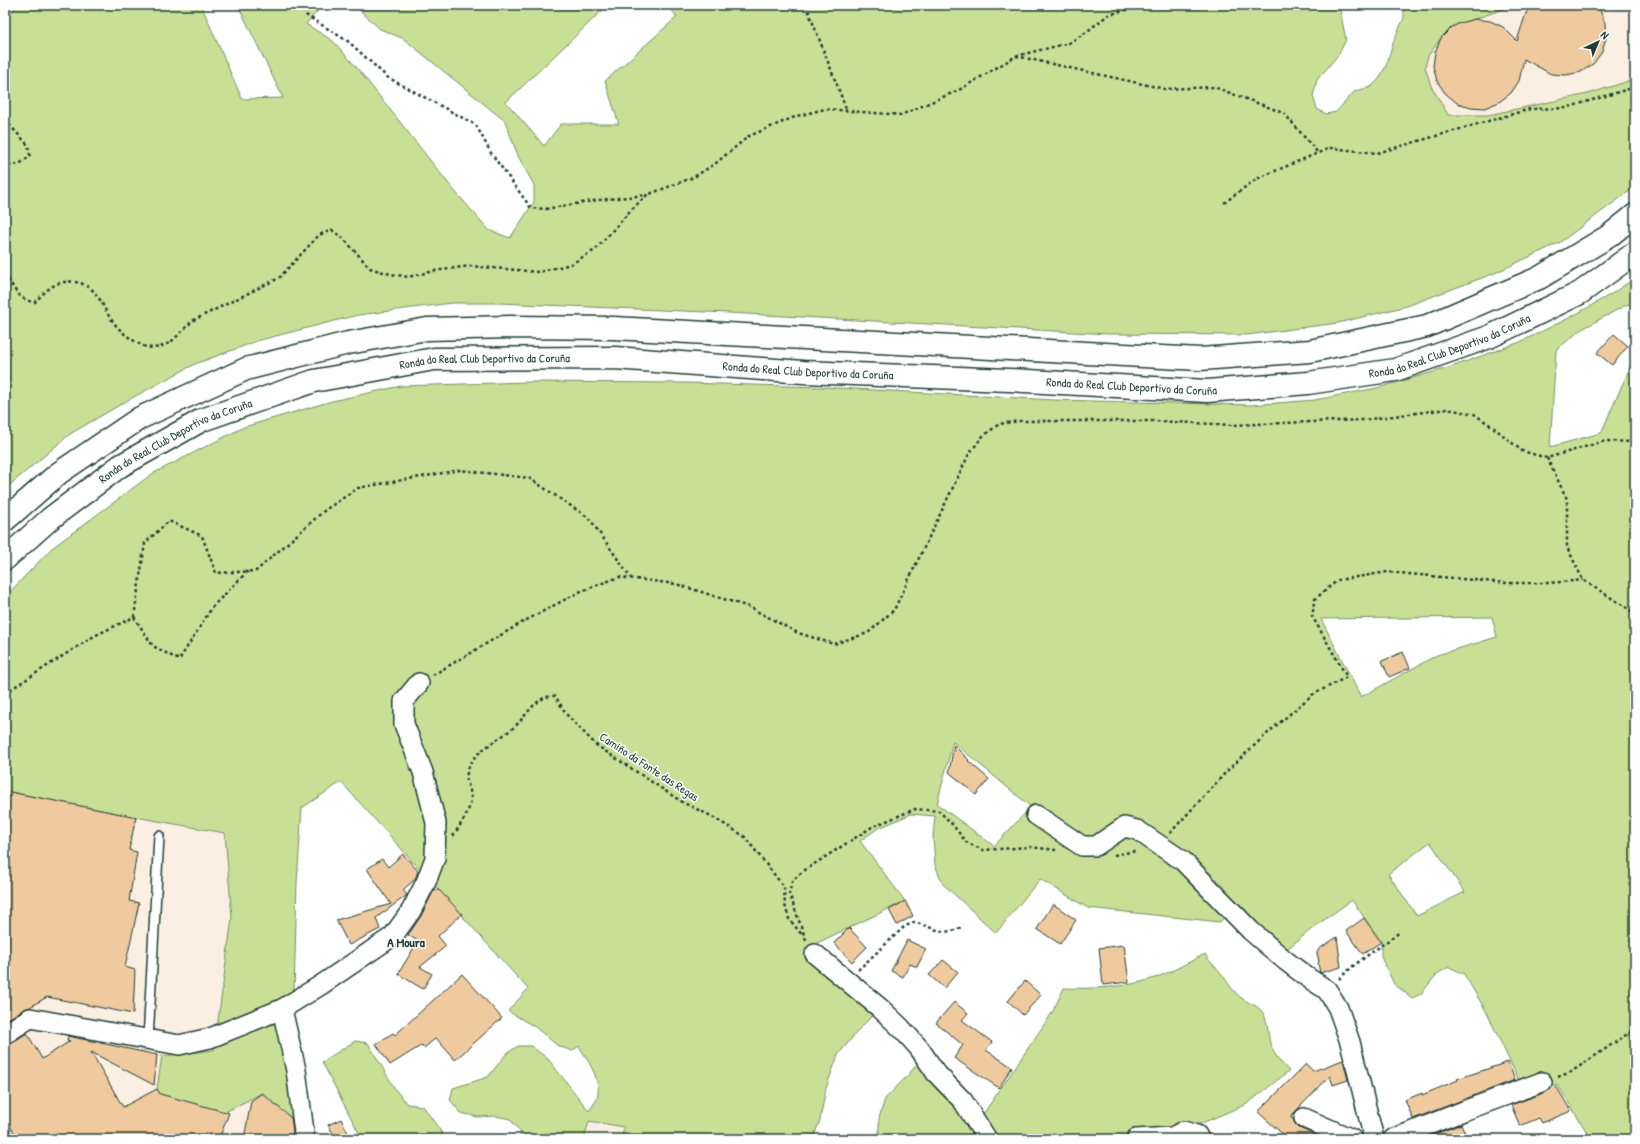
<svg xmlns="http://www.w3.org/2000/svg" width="1640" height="1144" font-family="'Patrick Hand',sans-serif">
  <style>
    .built { fill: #faefe2 }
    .green { fill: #c8e096; stroke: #748e65; fill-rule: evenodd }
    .building { fill: #efca9f; stroke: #1f3d34 }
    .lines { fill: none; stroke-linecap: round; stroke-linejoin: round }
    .lane-casing { stroke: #1f3d34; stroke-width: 12 }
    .street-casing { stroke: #1f3d34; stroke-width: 22 }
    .highway-casing { stroke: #1f3d34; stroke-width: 25 }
    .path { stroke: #1f3d34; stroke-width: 2.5; stroke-dasharray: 3 3; stroke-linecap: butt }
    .lane { stroke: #fff; stroke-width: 9 }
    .street { stroke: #fff; stroke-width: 19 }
    .highway { stroke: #fff; stroke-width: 22 }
    .labels { text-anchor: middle; stroke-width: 3; stroke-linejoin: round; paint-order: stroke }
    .street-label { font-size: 12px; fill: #1f3d34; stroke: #fff }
    .neighbourhood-label { font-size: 13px; font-weight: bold; fill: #1f3d34; stroke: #fff }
  </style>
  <rect width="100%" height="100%" fill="#fff"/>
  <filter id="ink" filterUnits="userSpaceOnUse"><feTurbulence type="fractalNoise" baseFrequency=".025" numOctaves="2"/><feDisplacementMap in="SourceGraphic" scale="8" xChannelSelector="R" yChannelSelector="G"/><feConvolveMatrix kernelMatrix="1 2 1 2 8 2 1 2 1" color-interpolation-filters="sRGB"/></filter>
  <g filter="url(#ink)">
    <g class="built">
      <path d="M1515 5H1600L1610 11 1620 5 1635 13V79L1588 94 1488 115H1448L1431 86 1425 67 1428 56 1441 38 1452 27 1460 23 1475 19Z"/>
      <path d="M5 791 136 817 225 833 232 918 223 978 214 1050 162 1056 225 1112 262 1093 297 1123 293 1139H5Z"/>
      <path d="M588 1121 624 1127 621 1139H584Z"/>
    </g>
    <g class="green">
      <path d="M17 5H201L242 99 283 98 238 5H323L306 24 333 41 358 69 452 188 489 230 510 238 534 202V185L518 156 505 121 404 39 380 29 354 5H608L506 102 544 146 561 124H619L605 81 677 17 668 5H1275L1278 9 1284 8 1287 5H1339L1346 40 1338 55 1317 80 1313 96 1317 109 1326 114 1336 112 1355 91 1371 87 1379 79 1386 66 1394 40 1404 18V5H1515L1475 19 1460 23 1452 27 1441 38 1428 56 1425 67 1431 86 1448 115H1488L1588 94 1635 79V187L1559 243 1495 273 1407 306 1338 323 1247 335 1109 334 729 313 499 303H452L358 315 260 340 195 364 130 399 70 434 5 489V22Z"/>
      <path d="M1635 278V308L1628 304 1582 329 1556 350 1550 447 1601 433 1635 356V1139H1591L1557 1084 1528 1096 1521 1085 1486 1011 1464 974 1449 967 1437 974 1421 994 1412 998 1394 984 1381 957V942L1352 900 1317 925 1283 952 1227 914 1220 922 1088 908 1040 879 996 933 943 884 935 865 933 835 935 816 911 814 877 829 860 841 905 901 813 945 814 949 961 1092 984 1113 1052 1013 1064 988C1089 989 1116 988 1141 982 1163 977 1185 964 1205 954 1209 962 1215 966 1221 973 1228 982 1233 993 1243 999 1250 1004 1258 1005 1263 1013 1269 1023 1267 1035 1271 1046 1274 1055 1282 1064 1289 1071L1247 1104 1195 1126 1168 1139H879V1118L885 1099 909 1074 919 1061 875 1013 861 1027 838 1055 826 1088 820 1120 813 1139H621L624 1127 589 1121 584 1139H519L521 1133 510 1119 496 1116 478 1117 461 1113 450 1100 453 1088 488 1077 507 1053 518 1046H531L548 1059 589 1111C591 1108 594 1104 596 1101 604 1083 588 1061 579 1046L572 1051 558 1046 535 1027 508 1011 528 989 341 782 302 808 297 882 294 994 280 1003 310 1131 318 1139H293L297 1123 262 1093 225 1112 167 1110 157 1089 162 1056 214 1050 232 918 225 833 136 817 5 791V597L52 548 152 474 244 427 332 401 401 386 528 382 687 383 819 387 1054 400 1251 405 1315 400 1377 388 1451 367 1520 342 1573 316 1613 293ZM1492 617 1497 637 1437 655 1361 697 1321 619ZM953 742 1031 807 994 846 937 804ZM1430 842 1465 892 1417 916 1388 874Z"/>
      <path d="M355 1041 368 1043 395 1089 407 1104 423 1106 446 1139H362L322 1062Z"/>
    </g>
    <g class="building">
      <path d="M1532 5H1595L1600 10 1605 23 1606 38 1602 52 1593 64 1581 72 1566 75 1551 74 1524 59 1519 81 1511 93 1499 102 1485 108 1471 107 1457 103 1445 93 1437 81 1433 66 1435 52 1441 38 1452 27 1460 23 1475 19 1490 21 1503 27 1517 41 1526 13Z"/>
      <path d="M1614 334 1628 346 1612 365 1597 353Z"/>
      <path d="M1403 652 1410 668 1389 677 1382 661Z"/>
      <path d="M954 745 969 760 968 761 989 779 976 795 949 772Z"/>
      <path d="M5 791 136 817 129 850 137 852 129 901 139 903 125 967 135 970 133 1014 47 997 30 1007 24 1009 5 1021Z"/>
      <path d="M403 854 418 871 415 879 403 890 407 895 406 896 376 918 380 929 349 945 336 920 391 904 367 869 382 859 388 867Z"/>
      <path d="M434 890H439L462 914 438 936 446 946 420 967 432 974 423 989 398 974 418 941 408 935 421 916Z"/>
      <path d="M905 901 913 916 897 925 889 910Z"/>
      <path d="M1053 904 1076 920 1060 944 1037 929Z"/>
      <path d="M1364 918 1381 942 1363 954 1346 931Z"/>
      <path d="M849 928 867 947 852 962 834 943Z"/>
      <path d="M1337 937 1341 967 1320 973 1318 963 1319 962 1317 953 1319 949Z"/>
      <path d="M907 940 926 949 917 967 910 964 903 977 891 971Z"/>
      <path d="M1124 945 1129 982 1103 985 1099 948Z"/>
      <path d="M943 960 958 972 944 988 929 975Z"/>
      <path d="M462 974 502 1018 455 1060 436 1038 424 1048 422 1045 390 1065 376 1044 393 1033 395 1035Z"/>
      <path d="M1025 981 1041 995 1023 1015 1008 1001Z"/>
      <path d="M954 1002 968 1013 962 1020 992 1042 986 1050 1012 1067 999 1088 954 1058 963 1045 936 1023Z"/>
      <path d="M27 1033 42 1059 70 1041 67 1040 68 1036 157 1055 154 1085 91 1052 123 1107 157 1089 160 1094 229 1113 219 1139H18L5 1117V1045L11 1043Z"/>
      <path d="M1343 1060 1348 1080 1333 1085 1330 1076 1290 1117 1293 1119 1295 1124 1299 1128 1325 1139H1288L1258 1112 1306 1064 1313 1071Z"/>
      <path d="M1508 1062 1515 1080 1413 1119 1405 1100 1422 1093V1095L1458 1080 1457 1079Z"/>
      <path d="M1556 1086 1571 1111 1542 1123 1539 1118 1520 1126 1511 1105 1546 1092Z"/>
      <path d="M262 1093 291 1118 293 1131 291 1139H244L251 1101Z"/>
      <path d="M341 1119 351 1139H336L328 1125Z"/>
      <path d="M1461 1124 1468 1139H1423Z"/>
    </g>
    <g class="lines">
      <defs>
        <path id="lane" d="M148 1040 159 836"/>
        <g id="street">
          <path d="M1036 815 1082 846H1096L1124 827 1137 830 1183 861 1251 931 1286 961 1307 977 1327 990 1338 1008 1350 1042 1374 1139"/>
          <path d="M815 954 880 1008 901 1028 919 1048 936 1073 963 1101 987 1139"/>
          <path d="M282 1009 296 1070 304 1132 302 1139"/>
          <path d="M5 1034 30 1018 179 1045 210 1038 282 1009 321 985 393 936 411 911 426 882 435 858 436 823 423 772 404 724V701L419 683"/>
          <path d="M1304 1118 1352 1139"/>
          <path d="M1136 1139 1172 1137 1184 1131 1197 1135 1199 1139"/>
          <path d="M1393 1139 1466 1110 1542 1082"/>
        </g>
        <g id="highway">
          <path d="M5 520 59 473 140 418 246 369 348 343 427 329 511 327 613 328 1200 359 1310 351 1427 326 1539 278 1609 236 1635 215"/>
          <path id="s1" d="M5 559 51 518 120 466 202 420 314 381 434 359 615 358 803 372 1009 380 1207 391 1308 383 1395 370 1489 337 1580 293 1635 253"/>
        </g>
      </defs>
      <use href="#lane" class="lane-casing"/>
      <use href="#street" class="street-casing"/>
      <use href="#highway" class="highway-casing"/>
      <g class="path">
        <path d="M299 5 306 15 349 42 387 77 476 125 491 153 531 208 546 209 599 200 647 195"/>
        <path d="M806 5 847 111"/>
        <path d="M1628 5 1635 8"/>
        <path d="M1016 56 1165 89 1214 87 1284 113 1318 153"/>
        <path d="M5 120 28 145 30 155C24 163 16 166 5 165"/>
        <path d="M1224 203 1256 179 1330 148 1377 153 1530 109 1566 108 1635 87"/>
        <path d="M5 274C13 286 18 301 35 302 40 297 46 290 53 286 66 278 86 281 95 293 102 301 105 311 111 319 118 329 127 337 138 343 143 347 152 349 159 347 174 344 182 329 194 320L279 278 319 235 332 230 343 238 370 268 386 273 408 277 434 271 470 266 539 272 571 264 595 250 631 210 647 195 694 177 716 163 749 136 797 116 825 109 901 115 959 90 1016 56 1069 43 1085 33 1108 15 1144 5"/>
        <path d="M1547 458 1567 499V547L1583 580 1635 613"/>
        <path d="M134 617 153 646 179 660 213 606 248 571"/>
        <path d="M433 675 523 622 579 592 619 577 676 584 749 607 798 633 834 644 868 633 894 610 969 454 982 437 999 424 1019 421H1156L1232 425 1363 420 1447 409 1474 414 1493 427 1522 451 1547 458 1605 441 1635 442"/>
        <path d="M5 693 94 636 134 617 145 543 169 521 202 536 216 573 256 571 325 510 358 488 460 470 529 478 589 518 631 578"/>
        <path d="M1170 833 1228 770 1270 731 1312 695 1347 677 1312 616 1315 599 1338 580 1388 572 1506 583H1549L1583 580"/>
        <path d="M453 836C460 825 471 811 471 797 471 790 465 781 467 773 472 751 496 742 512 729 526 718 535 695 555 696L567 715 596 745 682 802 709 815 744 836 784 887 785 905 789 919 803 936"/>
        <path d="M1114 855 1136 851"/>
        <path d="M806 940 789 893 792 882 798 875 811 866 872 827 915 809 939 811 952 824 966 842 983 850 1030 847 1056 850"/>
        <path d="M858 970 904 927 914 922C933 927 945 938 963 926"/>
        <path d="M1339 979 1353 966 1400 932"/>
        <path d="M1558 1077 1571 1072 1635 1029"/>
      </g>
      <use href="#lane" class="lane"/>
      <use href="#street" class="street"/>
      <use href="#highway" class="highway"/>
    </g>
  </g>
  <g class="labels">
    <g class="street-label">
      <text dy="4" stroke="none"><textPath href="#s1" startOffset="1505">Ronda do Real Club Deportivo da Coruña</textPath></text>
      <text dy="4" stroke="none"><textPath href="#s1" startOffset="533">Ronda do Real Club Deportivo da Coruña</textPath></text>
      <text dy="4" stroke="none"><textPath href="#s1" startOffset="857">Ronda do Real Club Deportivo da Coruña</textPath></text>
      <text dy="4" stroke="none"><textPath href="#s1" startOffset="1181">Ronda do Real Club Deportivo da Coruña</textPath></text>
      <text dy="4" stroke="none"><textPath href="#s1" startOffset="209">Ronda do Real Club Deportivo da Coruña</textPath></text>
      <text transform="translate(649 767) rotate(33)" y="4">Camiño da Fonte das Regas</text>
    </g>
    <g class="neighbourhood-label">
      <text x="406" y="947">A Moura</text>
    </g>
  </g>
  <rect width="1640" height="1144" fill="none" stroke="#fff" stroke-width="20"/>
  <rect x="10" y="10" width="1620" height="1124" fill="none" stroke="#1f3d34" stroke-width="1.5" filter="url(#ink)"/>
  <g transform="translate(1598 42) rotate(44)" stroke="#ffffff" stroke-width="3" paint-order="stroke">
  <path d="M0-3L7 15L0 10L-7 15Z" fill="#1f3d34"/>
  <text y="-6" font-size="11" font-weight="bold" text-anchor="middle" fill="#1f3d34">N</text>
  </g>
</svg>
